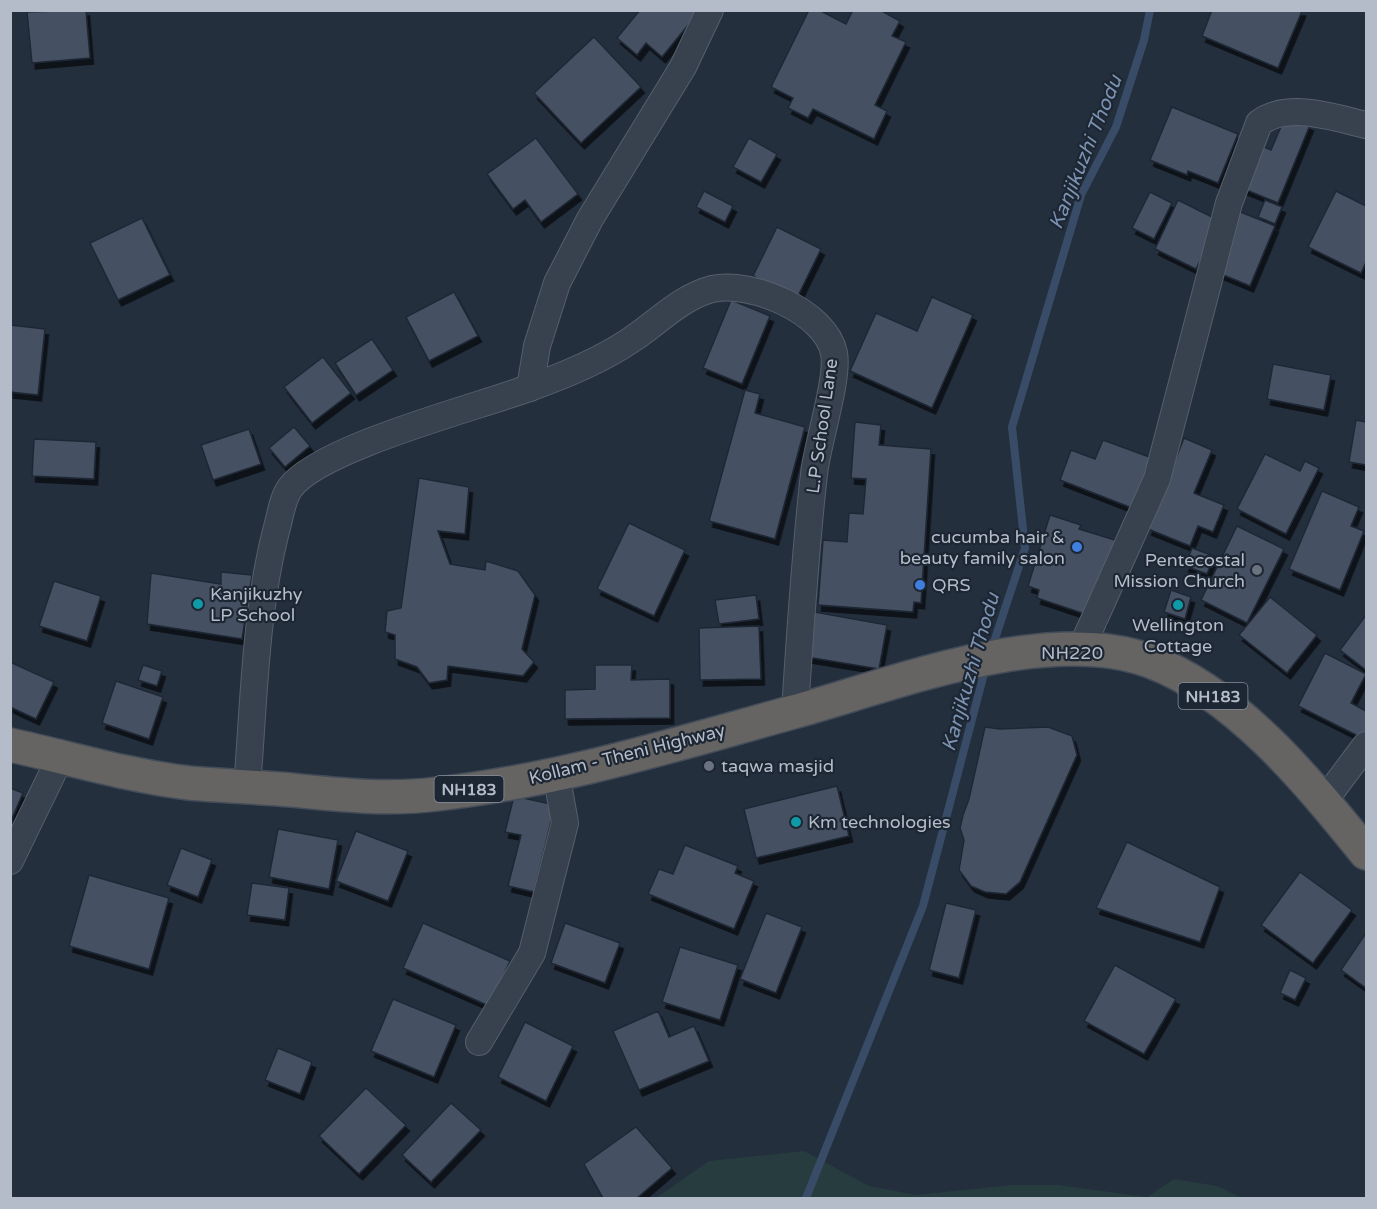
<svg xmlns="http://www.w3.org/2000/svg" width="1377" height="1209" font-family="'Varela Round',sans-serif">
  <style>
    .green { fill: #263c3f }
    .lines { fill: none; stroke-linecap: round; stroke-linejoin: round }
    .stream { stroke: #394c67; stroke-width: 8 }
    .building { fill: #455162; stroke: #1f2835; stroke-width: 1.5; filter: url(#shadow) }
    .minor-casing { stroke: #565f6c; stroke-width: 28 }
    .trunk-casing { stroke: #434c59; stroke-width: 36 }
    .minor { stroke: #38414e; stroke-width: 26 }
    .trunk { stroke: #656462; stroke-width: 33 }
    .shop-dot { fill: #3f7fe0; stroke: #1d2633; stroke-width: 2 }
    .worship-dot { fill: #6b7280; stroke: #1d2633; stroke-width: 2 }
    .culture-dot { fill: #0f9aa8; stroke: #1d2633; stroke-width: 2 }
    .labels { text-anchor: middle; stroke-width: 4.5; stroke-linejoin: round; paint-order: stroke }
    .shield { fill: #1d2633; stroke: #878f9c; stroke-width: 1.5 }
    .shield-label { font-size: 16px; font-weight: bold; fill: #b4bcc9 }
    .street-label { font-size: 18px; fill: #b4bcc9; stroke: #1d2633 }
    .poi-label { font-size: 18px; fill: #b4bcc9; stroke: #1d2633; text-anchor: start }
    .water-label { font-size: 20px; font-style: italic; fill: #7c92b1; stroke: #1d2633 }
  </style>
  <defs>
    <filter id="shadow"><feDropShadow dx="3.5" dy="6" stdDeviation="0" flood-color="#0009"/></filter>
  </defs>
  <rect width="100%" height="100%" fill="#242f3e"/>
  <path class="green" d="M804 1151 869 1186 916 1195 1012 1185H1058L1147 1197 1174 1179 1217 1186 1242 1198H656L709 1161Z"/>
  <g class="lines">
    <g class="stream">
      <path d="M991 651 1025 548 1012 427 1081 195 1116 127 1144 40 1150 10"/>
      <path d="M806 1198 923 906 986 666"/>
    </g>
  </g>
  <g class="building">
    <path d="M86 10 90 58 32 63 27 12Z"/>
    <path d="M640 10H692L697 14 662 57 646 43 637 55 617 38Z"/>
    <path d="M809 10H819L846 24 853 10H880L900 21 892 36 906 42 875 105 887 111 874 139 813 109 808 118 788 108 793 98 771 87Z"/>
    <path d="M1212 10H1302V11L1278 68 1202 36Z"/>
    <path d="M594 37 641 87 581 143 534 93Z"/>
    <path d="M1172 107 1238 134 1218 183 1188 171 1187 175 1150 160Z"/>
    <path d="M1286 115 1310 125 1278 203 1237 186 1255 143 1271 150Z"/>
    <path d="M536 138 578 194 541 222 525 200 513 209 487 174Z"/>
    <path d="M749 138 777 154 761 182 733 167Z"/>
    <path d="M704 191 733 206 725 222 696 207Z"/>
    <path d="M1336 191 1366 206V262L1361 273 1308 247Z"/>
    <path d="M1150 192 1172 203 1154 239 1132 228Z"/>
    <path d="M1178 200 1220 221 1196 269 1155 249Z"/>
    <path d="M1265 200 1282 207 1275 224 1258 217Z"/>
    <path d="M1233 209 1275 226 1250 286 1209 269Z"/>
    <path d="M142 218 170 275 118 300 90 243Z"/>
    <path d="M777 227 821 249 797 298 753 276Z"/>
    <path d="M454 292 478 336 429 361 406 317Z"/>
    <path d="M932 297 973 315 932 408 850 371 876 313 917 331Z"/>
    <path d="M731 300 770 316 742 384 703 368Z"/>
    <path d="M10 325 45 329 38 395 10 392Z"/>
    <path d="M372 339 393 370 356 395 335 363Z"/>
    <path d="M323 357 351 393 312 423 284 387Z"/>
    <path d="M1273 364 1331 375 1324 410 1267 399Z"/>
    <path d="M745 390 760 394 755 413 805 427 775 539 709 521Z"/>
    <path d="M1356 420 1366 422V465L1349 462Z"/>
    <path d="M855 422 881 425 879 445 931 449 921 603 914 602 913 612 818 605 823 540 847 542 849 513 863 514 866 479 851 478Z"/>
    <path d="M294 427 310 446 285 467 269 448Z"/>
    <path d="M249 429 261 464 213 480 201 445Z"/>
    <path d="M1184 438 1212 450 1194 493 1224 505 1213 532 1198 526 1190 546 1148 529Z"/>
    <path d="M34 439 96 442 94 479 32 476Z"/>
    <path d="M1103 440 1152 458 1132 508 1060 480 1071 450 1095 459Z"/>
    <path d="M1265 454 1300 471 1305 461 1319 468 1286 534 1237 509Z"/>
    <path d="M419 478 469 487 465 534 438 531 450 564 485 570 486 561 518 571 535 595 522 649 534 662 523 676 448 666 447 680 429 683 417 667 395 659V635L385 632 387 611 401 608Z"/>
    <path d="M1322 491 1359 507 1351 526 1364 531 1340 590 1289 569Z"/>
    <path d="M1050 515 1081 525 1079 529 1118 541 1103 620 1037 598 1039 590 1028 586Z"/>
    <path d="M629 523 685 550 654 616 597 589Z"/>
    <path d="M1237 526 1284 549 1247 623 1201 600Z"/>
    <path d="M1192 548 1214 556 1207 574 1185 566Z"/>
    <path d="M221 572 252 575 242 639 147 624 151 573 221 584Z"/>
    <path d="M54 581 101 596 87 641 39 626Z"/>
    <path d="M1171 590 1191 597 1185 619 1164 612Z"/>
    <path d="M756 595 759 619 719 624 715 600Z"/>
    <path d="M1270 597 1317 635 1287 673 1239 635Z"/>
    <path d="M809 611 887 625 879 669 801 656Z"/>
    <path d="M1366 615V670L1340 650Z"/>
    <path d="M759 626 761 679 700 680 699 628Z"/>
    <path d="M1325 653 1366 674 1351 703 1366 711V740L1298 706Z"/>
    <path d="M10 662 54 682 36 719 10 707Z"/>
    <path d="M143 665 162 671 157 686 138 680Z"/>
    <path d="M595 665H632L631 680 670 679V718L565 719V690L595 689Z"/>
    <path d="M116 681 163 697 149 739 102 723Z"/>
    <path d="M985 727 1000 729 1048 727 1072 736 1077 755 1020 882 1006 894 985 892 971 886 959 870 964 840 960 828 963 815 969 799Z"/>
    <path d="M837 786 849 836 756 858 744 809Z"/>
    <path d="M10 788 23 793 10 823Z"/>
    <path d="M514 796 555 805 534 892 508 886 521 835 505 832Z"/>
    <path d="M278 829 338 840 329 889 269 877Z"/>
    <path d="M356 831 408 851 388 901 336 881Z"/>
    <path d="M1127 842 1220 887 1200 942 1096 908Z"/>
    <path d="M685 845 738 866 735 873 754 881 734 929 648 894 659 869 673 874Z"/>
    <path d="M181 848 212 860 198 897 167 885Z"/>
    <path d="M1300 872 1352 910 1313 963 1261 925Z"/>
    <path d="M89 875 169 898 149 969 69 946Z"/>
    <path d="M252 883 289 888 285 920 247 915Z"/>
    <path d="M946 903 976 910 959 978 929 970Z"/>
    <path d="M766 913 802 927 776 993 740 979Z"/>
    <path d="M423 923 510 961 489 1006 403 968Z"/>
    <path d="M565 923 620 943 605 983 551 963Z"/>
    <path d="M1366 933V988L1341 970Z"/>
    <path d="M680 947 738 965 720 1020 662 1002Z"/>
    <path d="M1115 965 1176 999 1144 1054 1084 1021Z"/>
    <path d="M1290 970 1306 978 1295 1000 1280 993Z"/>
    <path d="M393 999 456 1025 434 1077 371 1051Z"/>
    <path d="M658 1011 669 1037 694 1026 709 1061 639 1090 613 1031Z"/>
    <path d="M525 1022 573 1046 546 1101 498 1077Z"/>
    <path d="M278 1048 312 1062 300 1094 265 1080Z"/>
    <path d="M366 1088 406 1125 359 1174 319 1136Z"/>
    <path d="M451 1103 481 1130 431 1182 402 1155Z"/>
    <path d="M636 1127 672 1168 637 1198H603L584 1164Z"/>
  </g>
  <g class="lines">
    <defs>
      <g id="minor">
        <path d="M530 388 537 346 557 283 590 219 683 67 710 10"/>
        <path d="M1081 649 1157 479 1229 203 1259 123C1288 101 1335 118 1366 125"/>
        <path d="M247 787C254 702 255 613 276 531 280 518 282 499 290 488 319 448 474 408 526 389 561 377 600 361 631 340 657 323 681 297 712 289 751 280 826 312 834 353 839 379 817 444 814 474 805 553 800 632 795 711"/>
        <path d="M1324 801 1366 745"/>
        <path d="M10 861 61 756"/>
        <path d="M479 1042 532 953 565 823 556 773"/>
      </g>
      <path id="trunk" d="M10 745C70 758 129 776 189 783 223 786 257 787 291 790 340 795 388 800 437 794 557 781 677 744 793 712 895 684 1046 623 1150 661 1238 694 1309 783 1366 853"/>
    </defs>
    <use href="#minor" class="minor-casing"/>
    <use href="#trunk" class="trunk-casing"/>
    <use href="#minor" class="minor"/>
    <use href="#trunk" class="trunk"/>
  </g>
  <g class="shop-dot">
    <circle cx="1077" cy="547" r="6"/>
    <circle cx="920" cy="585" r="6"/>
  </g>
  <g class="worship-dot">
    <circle cx="1257" cy="570" r="6"/>
    <circle cx="709" cy="766" r="6"/>
  </g>
  <g class="culture-dot">
    <circle cx="198" cy="604" r="6"/>
    <circle cx="1178" cy="605" r="6"/>
    <circle cx="796" cy="822" r="6"/>
  </g>
  <g class="labels">
    <g class="shield">
      <rect x="1178.5" y="683" width="69" height="26" rx="4.5"/>
      <rect x="434.5" y="776" width="69" height="26" rx="4.5"/>
    </g>
    <g class="shield-label">
      <text x="1213" y="702">NH183</text>
      <text x="469" y="795">NH183</text>
    </g>
    <g class="street-label">
      <text transform="translate(822 426) rotate(-82)" y="6">L.P School Lane</text>
      <text x="1072" y="659">NH220</text>
      <text transform="translate(627 754) rotate(-14)" y="6">Kollam - Theni Highway</text>
    </g>
    <g class="poi-label">
      <text x="1065" y="543" text-anchor="end">cucumba hair &amp;<tspan x="1065" dy="21">beauty family salon</tspan></text>
      <text x="1245" y="566" text-anchor="end">Pentecostal<tspan x="1245" dy="21">Mission Church</tspan></text>
      <text x="932" y="591">QRS</text>
      <text x="210" y="600">Kanjikuzhy<tspan x="210" dy="21">LP School</tspan></text>
      <text x="1178" y="631" text-anchor="middle">Wellington<tspan x="1178" dy="21">Cottage</tspan></text>
      <text x="721" y="772">taqwa masjid</text>
      <text x="808" y="828">Km technologies</text>
    </g>
    <g class="water-label">
      <text transform="translate(1085 152) rotate(-68)" y="7">Kanjikuzhi Thodu</text>
      <text transform="translate(970 672) rotate(-74)" y="7">Kanjikuzhi Thodu</text>
    </g>
  </g>
  <rect width="1377" height="1209" fill="none" stroke="#b4bcc9" stroke-width="24"/>
</svg>
